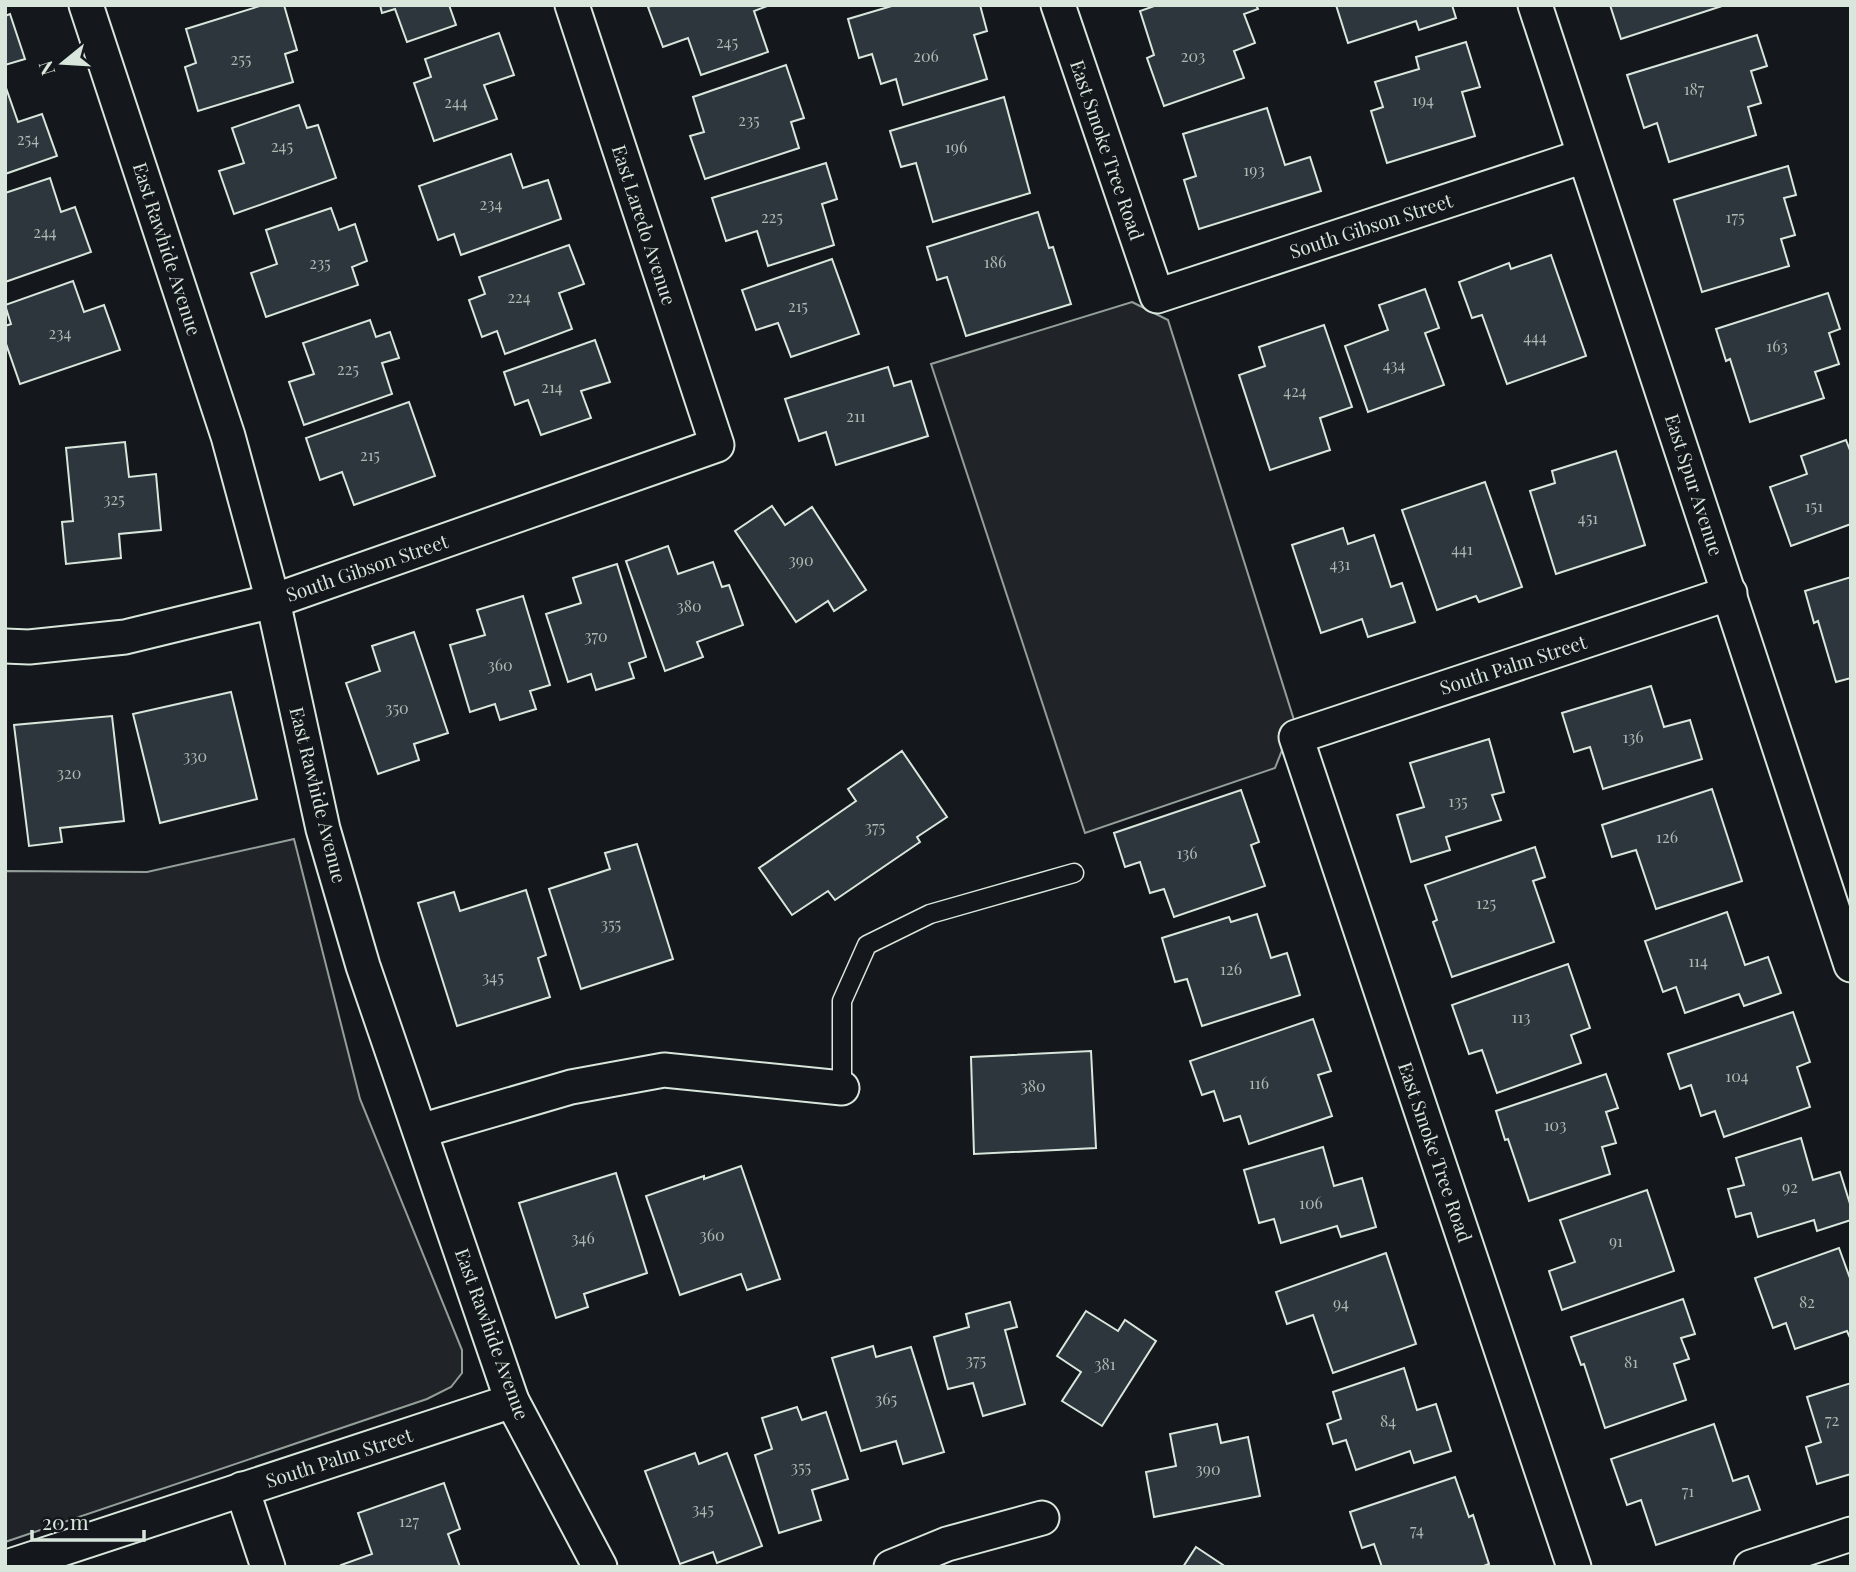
<svg xmlns="http://www.w3.org/2000/svg" width="1856" height="1572" font-family="'Playfair Display',serif">
  <style>
    .green { fill: #202428; stroke: #939e99; stroke-width: 2 }
    .building { fill: #2c363c; stroke: #d8e6dc; stroke-width: 2 }
    .lines { fill: none; stroke-linecap: round; stroke-linejoin: round }
    .service-casing { stroke: #d8e6dc; stroke-width: 21 }
    .minor-casing { stroke: #d8e6dc; stroke-width: 37 }
    .service { stroke: #14181c; stroke-width: 18 }
    .minor { stroke: #14181c; stroke-width: 33 }
    .labels { text-anchor: middle; stroke-width: 5; stroke-linejoin: round; paint-order: stroke }
    .number-label { font-size: 16px; fill: #adbab4 }
    .street-label { font-size: 19px; fill: #d8e6dc; stroke: #14181c }
  </style>
  <rect width="100%" height="100%" fill="#14181c"/>
  <g class="green">
    <path d="M1132 302 1168 320 1294 720 1275 768 1085 833 931 364Z"/>
    <path d="M294 839 360 1099 462 1350V1373L451 1387 427 1399 5 1542V871L147 872Z"/>
  </g>
  <g class="building">
    <path d="M263 5H284L297 50 285 54 293 82 198 111 185 67 196 63 186 29Z"/>
    <path d="M380 5H449L456 25 407 42 395 9 382 13Z"/>
    <path d="M653 5H770L754 11 768 52 701 75 688 38 663 47 648 7Z"/>
    <path d="M895 5H980L987 31 974 35 987 79 903 105 896 79 881 84 872 54 859 58 848 19Z"/>
    <path d="M1157 5H1256L1258 9 1244 14 1255 43 1234 51 1244 78 1164 106 1147 58 1154 55 1140 11Z"/>
    <path d="M1336 5H1452L1456 18 1419 30 1416 21 1348 43Z"/>
    <path d="M1610 5H1725L1621 39Z"/>
    <path d="M10 14 25 59 5 65V16Z"/>
    <path d="M499 33 514 75 484 85 497 119 434 141 414 83 431 77 425 59Z"/>
    <path d="M1757 35 1767 66 1751 71 1761 103 1748 107 1756 135 1669 162 1657 123 1644 128 1627 75Z"/>
    <path d="M1466 42 1480 87 1462 92 1475 136 1387 163 1371 111 1383 107 1375 82 1419 69 1416 57Z"/>
    <path d="M786 65 804 118 791 122 799 148 705 179 690 136 704 132 693 97Z"/>
    <path d="M5 85 18 122 42 114 57 156 5 174Z"/>
    <path d="M1004 97 1030 193 933 222 916 163 901 167 890 131Z"/>
    <path d="M299 105 307 128 318 125 336 178 234 214 219 171 244 163 232 128Z"/>
    <path d="M1267 108 1285 165 1310 157 1321 191 1199 229 1184 180 1196 176 1183 134Z"/>
    <path d="M511 154 523 188 548 180 561 219 461 255 454 234 438 240 419 186Z"/>
    <path d="M826 163 837 199 822 204 834 245 768 266 757 231 726 241 712 198Z"/>
    <path d="M1788 166 1796 195 1784 198 1795 235 1781 239 1789 266 1702 292 1674 200Z"/>
    <path d="M50 178 61 212 75 207 91 252 5 282V193Z"/>
    <path d="M331 208 339 230 355 224 367 261 352 267 358 285 266 317 251 273 277 264 266 230Z"/>
    <path d="M1038 212 1049 248 1053 247 1071 304 966 336 947 277 937 280 927 247Z"/>
    <path d="M569 245 584 284 559 293 572 329 505 354 497 331 482 337 469 300 485 294 479 277Z"/>
    <path d="M1551 255 1586 356 1507 384 1482 315 1472 318 1459 282 1509 263 1511 269Z"/>
    <path d="M832 259 859 334 791 357 778 323 756 330 742 290Z"/>
    <path d="M73 281 84 312 104 305 120 350 20 384 5 341V326L11 324 5 305Z"/>
    <path d="M1425 289 1439 328 1425 333 1444 385 1368 412 1345 346 1388 330 1379 305Z"/>
    <path d="M1828 293 1840 329 1829 333 1839 364 1815 372 1824 398 1750 422 1730 359 1726 361 1716 329Z"/>
    <path d="M370 320 376 337 390 332 399 358 382 363 392 394 304 425 289 382 314 374 303 343Z"/>
    <path d="M1324 325 1352 407 1320 418 1330 450 1270 470 1239 375 1265 366 1259 347Z"/>
    <path d="M595 340 610 382 581 391 591 418 541 435 528 400 515 405 504 372Z"/>
    <path d="M888 367 894 386 911 381 928 436 836 465 826 432 799 441 785 399Z"/>
    <path d="M409 402 435 476 354 505 342 472 320 480 306 438Z"/>
    <path d="M1846 440 1851 453V524L1791 546 1770 487 1807 474 1801 456Z"/>
    <path d="M125 442 129 477 156 474 161 530 119 534 121 558 66 564 62 522 73 521 66 448Z"/>
    <path d="M1616 451 1645 545 1556 574 1530 491 1555 483 1552 471Z"/>
    <path d="M1485 482 1522 587 1479 602 1476 596 1437 610 1402 510Z"/>
    <path d="M772 506 785 525 812 507 866 590 834 611 828 601 796 622 735 531Z"/>
    <path d="M1343 528 1348 544 1374 535 1391 587 1402 583 1415 622 1368 637 1362 619 1321 633 1292 545Z"/>
    <path d="M668 546 678 574 713 562 722 587 729 585 743 625 697 642 703 657 665 671 626 561Z"/>
    <path d="M617 564 646 657 629 663 634 678 596 690 591 674 568 682 546 614 581 603 573 578Z"/>
    <path d="M1851 577V678L1836 682 1818 621 1814 623 1805 591Z"/>
    <path d="M523 596 550 685 530 691 536 709 500 720 495 704 470 712 450 645 485 635 477 610Z"/>
    <path d="M414 632 448 733 414 744 419 760 378 774 346 683 380 671 372 646Z"/>
    <path d="M1651 686 1664 727 1690 720 1702 759 1603 789 1590 747 1574 752 1562 713Z"/>
    <path d="M231 692 257 799 160 823 133 714Z"/>
    <path d="M112 716 124 821 60 828 62 842 29 846 14 725Z"/>
    <path d="M1489 739 1504 792 1492 795 1501 820 1446 837 1450 850 1411 862 1397 815 1424 807 1410 763Z"/>
    <path d="M902 751 947 817 917 837 920 842 835 900 828 891 792 915 759 868 856 801 848 789Z"/>
    <path d="M1712 789 1742 881 1656 909 1636 850 1612 857 1602 825Z"/>
    <path d="M1241 790 1259 842 1251 845 1265 886 1174 917 1164 889 1150 893 1140 862 1125 867 1114 833Z"/>
    <path d="M637 844 673 959 581 989 549 889 610 869 605 853Z"/>
    <path d="M1535 847 1545 877 1533 881 1554 942 1452 977 1433 922 1437 920 1425 885Z"/>
    <path d="M526 890 546 955 538 958 550 997 457 1026 418 903 454 892 460 911Z"/>
    <path d="M1727 912 1745 965 1768 957 1781 993 1744 1006 1739 994 1685 1013 1676 987 1663 992 1645 941Z"/>
    <path d="M1257 914 1271 958 1287 953 1300 995 1202 1026 1187 979 1175 982 1162 938 1229 917 1231 922Z"/>
    <path d="M1568 964 1590 1028 1571 1035 1581 1063 1497 1093 1482 1050 1469 1054 1452 1005Z"/>
    <path d="M1793 1012 1810 1062 1797 1067 1810 1107 1724 1137 1715 1111 1701 1116 1691 1085 1680 1089 1668 1054Z"/>
    <path d="M1313 1019 1331 1071 1318 1075 1332 1116 1249 1144 1240 1116 1224 1121 1214 1091 1202 1095 1190 1061Z"/>
    <path d="M1091 1051 1096 1148 974 1154 971 1057Z"/>
    <path d="M1606 1074 1618 1108 1606 1112 1616 1143 1602 1147 1610 1174 1529 1201 1508 1139 1505 1140 1496 1111Z"/>
    <path d="M1801 1138 1813 1180 1840 1172 1851 1207V1220L1817 1231 1814 1220 1758 1237 1751 1213 1736 1217 1728 1189 1744 1185 1736 1158Z"/>
    <path d="M1323 1147 1334 1186 1362 1178 1376 1227 1341 1237 1337 1226 1281 1243 1274 1219 1259 1223 1244 1170Z"/>
    <path d="M741 1166 780 1279 747 1290 741 1274 680 1295 646 1196 704 1176V1179Z"/>
    <path d="M616 1173 647 1273 584 1294 588 1307 556 1318 519 1203Z"/>
    <path d="M1647 1190 1674 1271 1562 1310 1549 1271 1575 1262 1560 1220Z"/>
    <path d="M1839 1248 1851 1281V1340L1847 1331 1795 1349 1786 1323 1773 1328 1755 1278Z"/>
    <path d="M1386 1253 1416 1344 1333 1373 1313 1315 1287 1324 1276 1292Z"/>
    <path d="M1683 1299 1695 1334 1681 1338 1689 1359 1674 1364 1686 1400 1605 1428 1584 1364 1581 1365 1571 1337Z"/>
    <path d="M1010 1302 1017 1327 1005 1330 1025 1404 983 1416 973 1383 948 1389 934 1337 969 1327 966 1314Z"/>
    <path d="M1086 1311 1118 1331 1125 1320 1156 1341 1102 1426 1062 1401 1081 1372 1057 1356Z"/>
    <path d="M873 1346 876 1357 911 1347 944 1452 903 1464 896 1441 861 1451 832 1358Z"/>
    <path d="M1404 1368 1417 1410 1436 1404 1451 1451 1414 1463 1410 1451 1356 1470 1346 1440 1333 1444 1327 1424 1341 1419 1333 1392Z"/>
    <path d="M1851 1383V1474L1817 1484 1806 1447 1821 1442 1807 1397Z"/>
    <path d="M797 1407 802 1420 826 1412 848 1479 812 1490 821 1520 779 1533 755 1455 772 1449 762 1418Z"/>
    <path d="M1217 1424 1221 1443 1248 1437 1260 1496 1154 1517 1146 1472 1176 1466 1170 1434Z"/>
    <path d="M1714 1424 1733 1481 1748 1476 1760 1510 1656 1545 1641 1500 1627 1505 1611 1459Z"/>
    <path d="M695 1453 699 1464 727 1453 762 1546 717 1563 713 1552 680 1564 645 1471Z"/>
    <path d="M1455 1477 1469 1517 1473 1515 1489 1564 1481 1567H1382L1374 1544 1362 1548 1350 1512Z"/>
    <path d="M444 1483 460 1529 448 1534 460 1567H342L341 1565 372 1554 358 1513Z"/>
    <path d="M1196 1547 1226 1567H1183Z"/>
  </g>
  <g class="lines">
    <defs>
      <path id="service" d="M842 1088V1001L867 945 930 914 1074 873"/>
      <g id="minor">
        <path d="M86 5 228 436 273 601 323 829 363 966 512 1401 600 1567"/>
        <path d="M1058 5 1157 296 1584 156"/>
        <path d="M1535 5 1851 965"/>
        <path d="M5 646 29 647 125 637 273 601 717 445 572 5"/>
        <path d="M420 1131 571 1087 664 1070 842 1088"/>
        <path d="M242 1489 268 1567"/>
        <path d="M7 1567 512 1401"/>
        <path d="M891 1567 947 1544 1042 1518"/>
        <path d="M1574 1567 1296 737 1730 593"/>
        <path d="M1751 1567 1851 1534"/>
      </g>
    </defs>
    <use href="#service" class="service-casing"/>
    <use href="#minor" class="minor-casing"/>
    <use href="#service" class="service"/>
    <use href="#minor" class="minor"/>
  </g>
  <g class="labels">
    <g class="number-label">
      <text x="727" y="48">245</text>
      <text x="926" y="62">206</text>
      <text x="1193" y="62">203</text>
      <text x="241" y="65">255</text>
      <text x="1694" y="95">187</text>
      <text x="1423" y="106">194</text>
      <text x="456" y="108">244</text>
      <text x="749" y="126">235</text>
      <text x="28" y="145">254</text>
      <text x="282" y="152">245</text>
      <text x="956" y="153">196</text>
      <text x="1254" y="176">193</text>
      <text x="491" y="210">234</text>
      <text x="772" y="223">225</text>
      <text x="1735" y="223">175</text>
      <text x="45" y="238">244</text>
      <text x="995" y="268">186</text>
      <text x="320" y="269">235</text>
      <text x="519" y="303">224</text>
      <text x="798" y="312">215</text>
      <text x="60" y="339">234</text>
      <text x="1535" y="343">444</text>
      <text x="1777" y="352">163</text>
      <text x="1394" y="371">434</text>
      <text x="348" y="375">225</text>
      <text x="552" y="393">214</text>
      <text x="1295" y="397">424</text>
      <text x="856" y="422">211</text>
      <text x="370" y="461">215</text>
      <text x="114" y="505">325</text>
      <text x="1814" y="512">151</text>
      <text x="1588" y="524">451</text>
      <text x="1462" y="555">441</text>
      <text x="801" y="566">390</text>
      <text x="1340" y="570">431</text>
      <text x="689" y="612">380</text>
      <text x="596" y="642">370</text>
      <text x="500" y="671">360</text>
      <text x="397" y="714">350</text>
      <text x="1633" y="743">136</text>
      <text x="195" y="762">330</text>
      <text x="69" y="779">320</text>
      <text x="1458" y="807">135</text>
      <text x="875" y="833">375</text>
      <text x="1667" y="843">126</text>
      <text x="1187" y="859">136</text>
      <text x="1486" y="909">125</text>
      <text x="611" y="930">355</text>
      <text x="1698" y="967">114</text>
      <text x="1231" y="975">126</text>
      <text x="493" y="983">345</text>
      <text x="1521" y="1023">113</text>
      <text x="1737" y="1082">104</text>
      <text x="1259" y="1089">116</text>
      <text x="1033" y="1092">380</text>
      <text x="1555" y="1131">103</text>
      <text x="1790" y="1193">92</text>
      <text x="1311" y="1209">106</text>
      <text x="712" y="1241">360</text>
      <text x="583" y="1244">346</text>
      <text x="1616" y="1247">91</text>
      <text x="1807" y="1308">82</text>
      <text x="1341" y="1309">94</text>
      <text x="976" y="1366">375</text>
      <text x="1631" y="1368">81</text>
      <text x="1105" y="1370">381</text>
      <text x="886" y="1405">365</text>
      <text x="1832" y="1426">72</text>
      <text x="1388" y="1427">84</text>
      <text x="801" y="1473">355</text>
      <text x="1208" y="1475">390</text>
      <text x="1688" y="1497">71</text>
      <text x="703" y="1515">345</text>
      <text x="409" y="1527">127</text>
      <text x="1417" y="1536">74</text>
    </g>
    <g class="street-label">
      <text transform="translate(1107 150) rotate(71)" y="7">East Smoke Tree Road</text>
      <text transform="translate(644 225) rotate(72)" y="7">East Laredo Avenue</text>
      <text transform="translate(1371 226) rotate(-18)" y="7">South Gibson Street</text>
      <text transform="translate(167 249) rotate(72)" y="7">East Rawhide Avenue</text>
      <text transform="translate(1694 485) rotate(72)" y="7">East Spur Avenue</text>
      <text transform="translate(367 568) rotate(-19)" y="7">South Gibson Street</text>
      <text transform="translate(1513 665) rotate(-18)" y="7">South Palm Street</text>
      <text transform="translate(318 795) rotate(76)" y="7">East Rawhide Avenue</text>
      <text transform="translate(1435 1152) rotate(71)" y="7">East Smoke Tree Road</text>
      <text transform="translate(492 1334) rotate(70)" y="7">East Rawhide Avenue</text>
      <text transform="translate(339 1458) rotate(-18)" y="7">South Palm Street</text>
    </g>
  </g>
  <rect width="1856" height="1572" fill="none" stroke="#d8e6dc" stroke-width="14"/>
  <g transform="translate(63 63) rotate(252)" stroke="#14181c" stroke-width="5" paint-order="stroke">
  <path d="M0-5L12 26L0 18L-12 26Z" fill="#d8e6dc"/>
  <text y="-10" font-size="19" font-weight="bold" text-anchor="middle" fill="#d8e6dc">N</text>
  </g>
  <path d="M32 1530v10h112v-10" fill="none" stroke="#d8e6dc" stroke-width="3.5"/>
  <text x="42" y="1530" font-size="21" fill="#d8e6dc" stroke="#14181c" stroke-width="5" paint-order="stroke">20 m</text>
</svg>
